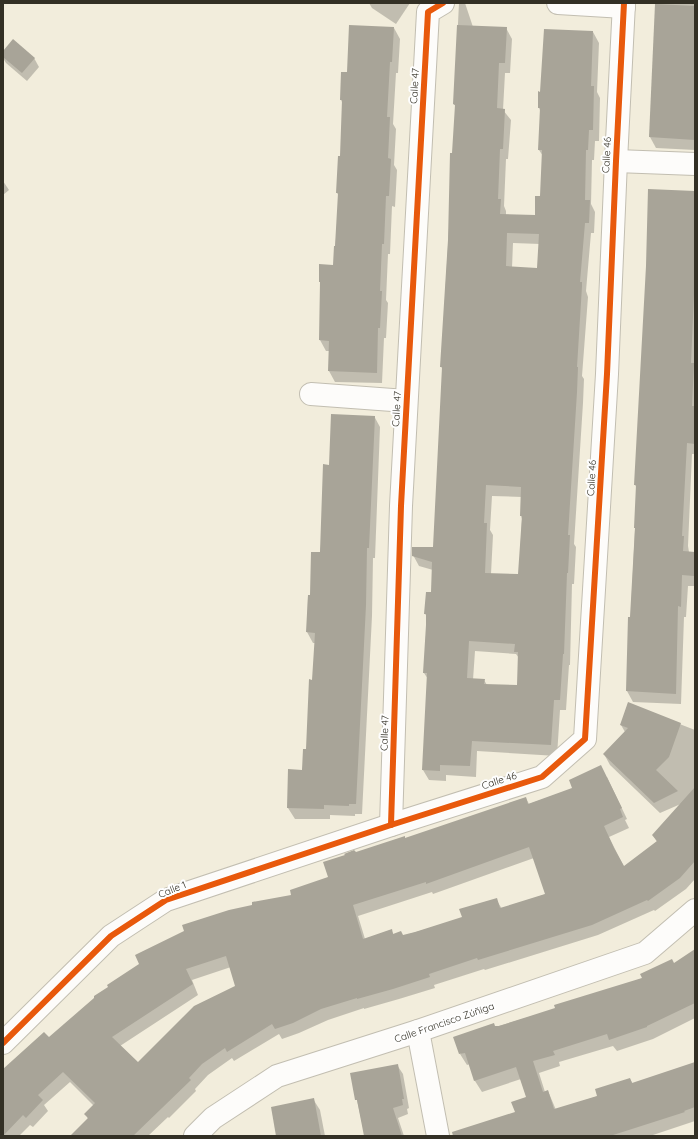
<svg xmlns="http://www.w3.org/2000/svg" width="698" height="1139" font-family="Quicksand,sans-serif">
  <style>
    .shadow { fill: #0003; fill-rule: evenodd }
    .building { fill: #a8a498; fill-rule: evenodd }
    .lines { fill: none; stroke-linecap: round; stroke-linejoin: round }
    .minor-casing { stroke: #c2beb1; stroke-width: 24 }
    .minor { stroke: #fdfcfa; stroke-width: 22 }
    .cycleway-casing { stroke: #fefefe; stroke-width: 8 }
    .cycleway { stroke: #e8590c; stroke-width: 6 }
    .labels { text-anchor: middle; stroke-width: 4; stroke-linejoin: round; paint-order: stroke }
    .street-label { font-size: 10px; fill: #333025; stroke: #fefefe }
  </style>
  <rect width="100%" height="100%" fill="#f2eddc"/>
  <g class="shadow">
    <path d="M369 3H410L396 24 372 8Z"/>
    <path d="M459 3H465L473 27 506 28 512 39 510 73H505L503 110 511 120 508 159H506L504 206 506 211V215L536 216 541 197 543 156 539 150 541 112 539 108 541 93 593 32 599 43 597 92 600 98 599 141H595L594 160H592L591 204 595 212 594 233H591L586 291 588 297 582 376 584 379 583 403 574 544 576 547 574 584H572L570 665H569L566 710H560L557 756 477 751 476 777 446 775V781L429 780 423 770 428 679 424 673 427 616 425 614 432 594 433 570 419 566 413 555 434 548 443 369 441 367 456 107 454 104ZM513 243 540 244 538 269 512 268ZM492 496 522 497 521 516 522 519 519 575 491 574 493 535 490 530ZM475 651 516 654 519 658 518 686 487 685 484 680H473Z"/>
    <path d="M656 3H695V150L656 148 650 137Z"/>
    <path d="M394 28 400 39 398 73H396L393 124 396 129 394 165 397 170 395 207 392 206 390 254H388L386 300 388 303 386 338H384L382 383 335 382 329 371 330 351H326L320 340 321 285 320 282 334 266 339 196 337 193 341 157 343 104 341 100 342 73H348Z"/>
    <path d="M3 53 34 58 39 67 27 81 6 63 3 58Z"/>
    <path d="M3 181 9 190 3 195Z"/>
    <path d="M695 192V454H692L688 546 689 552 695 553V586H688L686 617H684L681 704 633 702 627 691 637 488 635 485Z"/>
    <path d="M374 416 380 427 375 558H373L372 616 362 814H355V816L330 815V819H295L288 808 302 771 307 750 316 643H313L307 632 308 596H311L320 553 330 466Z"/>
    <path d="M628 704 695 730V879L686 889 655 911 654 910 598 935 485 970 484 969 434 985 435 988 399 999 364 1009V1008L328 1020 299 1033 282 1039 279 1034 234 1061 232 1058 208 1075 195 1089 196 1091 169 1118 168 1117 148 1136H74L88 1119 86 1114 94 1106 70 1082 44 1105 48 1111 33 1127 30 1125 19 1136H3V1075L49 1039 292 896 329 878 356 853 405 839 526 798 529 804 607 777 627 819 625 820 629 828 609 837 624 867 657 842 653 835 683 803 660 813 610 765 604 754 625 732 621 725ZM534 858 546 894 502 909 496 899 463 918 403 936 394 935 391 930 365 939 358 916 432 892 433 894ZM231 967 237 986 138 1064 120 1046 198 995 192 980Z"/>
    <path d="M695 950V1018L653 1039 617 1051 613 1046 559 1062 560 1066 539 1073 545 1092 548 1091 556 1110 598 1096 630 1079 633 1084 695 1063V1121L650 1136H474L516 1113 527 1098 521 1079 482 1092 475 1081 470 1064 467 1065 460 1054 495 1027 557 1009 643 978 674 964Z"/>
    <path d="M397 1065 403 1074 409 1108 407 1109 408 1114 398 1118 404 1136H365L351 1074Z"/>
    <path d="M313 1099 320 1110 325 1136H277Z"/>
  </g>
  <g class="building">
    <path d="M655 4 695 6V140L649 137Z"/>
    <path d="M349 25 394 27 392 62H390L387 117H390L388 158 391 159 389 196H386L384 244H382L380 291H382L380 328H378L377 373 328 371 329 341 319 340 320 282H319V264L333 265 334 246H335L338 193H336L338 156H340L342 100H340L341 72H347Z"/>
    <path d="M457 25 507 27 505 63H499L497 108 505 109 503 149H500L498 199H501L500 214 535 215V196H540L542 150H538L540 108H538V91L540 92 544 29 593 31 591 86H594L593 130H589L588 150H586L585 200H590L589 223H585L580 282H582V286L577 367H578L577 392 568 535H570L568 573H567L564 654H563L560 700H554L551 745 472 741 470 766 440 765V771L422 770 427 673H423L426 625V614H424L426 592H431L432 562 412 556V547H433L442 367H440L448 240 450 153H452L455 105 453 104ZM507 233 539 234 537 268 506 266ZM486 485 521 487 520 516H522L518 574 485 573 487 523H484ZM469 641 515 644 514 652H518L517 685 484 684 485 679 467 678Z"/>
    <path d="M13 39 35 58 22 73 3 57V51Z"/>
    <path d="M648 189 695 191V271L691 363H694L692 406H695V444L687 443 682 536H684L683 551 695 552V554L694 576 682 575 681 607 678 606 676 694 626 691 628 617H630L635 528H634L636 485H634L646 266Z"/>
    <path d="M331 414 375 416 369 548H367L366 605 356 804H349V806L324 805V809L287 808 288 769 302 770 303 749H306L309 679 312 680 315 633 306 632 308 595H310L311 552H320L323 464 329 465Z"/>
    <path d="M628 702 681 723 669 757 656 770 678 791 654 803 603 754 628 728 620 725Z"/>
    <path d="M601 765 622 808 620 809 623 817 604 826 614 848 624 866 657 841 652 835 695 787V861L680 878 648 901 647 900 592 925 478 960 477 958 429 974 430 977 393 989 357 999V998L321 1009 293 1023 275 1029 272 1024 227 1052 225 1048 202 1064 189 1078 191 1080 133 1136H70L88 1118 84 1114 95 1103 63 1072 38 1095 43 1100 26 1118 23 1115 3 1136V1069L44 1032 49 1037 94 998V996L108 987 107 985 139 964 135 955 184 931 182 925 229 910 252 905V902L291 895 290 890 328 877 323 862 345 855 344 854 354 850 356 852 405 836V838L526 797 528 804 572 788 569 780ZM529 847 545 894 500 908 497 898 459 909 462 917 415 932 403 935 401 931 393 934 392 929 363 939 353 905 426 882V884ZM226 956 235 986 194 1006 138 1062 112 1037 193 984 186 969Z"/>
    <path d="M695 949V1003L647 1026V1027L609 1040 607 1034 553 1051 555 1055 533 1061 543 1092 548 1090 554 1109 597 1096 595 1089 630 1078 632 1083 695 1062V1107L684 1111 685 1112 610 1136H453L452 1132 515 1112 511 1102 526 1097 516 1067 474 1081 465 1053 459 1054 453 1037 494 1023 495 1026H499L555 1008 554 1005 642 978 640 974 672 959 674 963Z"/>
    <path d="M398 1064 404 1099H402L403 1105 393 1108 402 1136H364L357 1100H355L350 1073Z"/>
    <path d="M314 1098 321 1136H276L271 1107Z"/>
  </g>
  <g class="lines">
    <defs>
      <g id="minor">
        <path d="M558 3 624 7"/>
        <path d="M616 161 695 164"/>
        <path d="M311 394 406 401"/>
        <path d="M391 825 401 506 428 12 443 3"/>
        <path d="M418 1031 438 1136"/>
        <path d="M3 1043 111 936 166 900 391 825 542 777 585 739 607 374 616 161 624 3"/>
        <path d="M195 1136 213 1118 277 1076 418 1031 645 953 695 910"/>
      </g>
    </defs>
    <use href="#minor" class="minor-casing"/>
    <use href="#minor" class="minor"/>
    <defs>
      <g id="cycleway">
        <path d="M391 825 401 506 428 12 443 3"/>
        <path d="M3 1043 111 936 166 900 391 825 542 777 585 739 607 374 616 161 624 3"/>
      </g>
    </defs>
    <use href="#cycleway" class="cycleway-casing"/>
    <use href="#cycleway" class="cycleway"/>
  </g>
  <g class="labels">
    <g class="street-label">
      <text transform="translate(414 86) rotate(-87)" y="4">Calle 47</text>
      <text transform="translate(606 155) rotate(-87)" y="4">Calle 46</text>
      <text transform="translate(396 409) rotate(-87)" y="4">Calle 47</text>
      <text transform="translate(591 478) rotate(-87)" y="4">Calle 46</text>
      <text transform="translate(384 733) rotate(-88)" y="4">Calle 47</text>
      <text transform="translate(499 780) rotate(-18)" y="4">Calle 46</text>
      <text transform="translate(172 889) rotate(-22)" y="4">Calle 1</text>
      <text transform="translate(444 1022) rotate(-19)" y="4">Calle Francisco Zúñiga</text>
    </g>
  </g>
  <rect width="698" height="1139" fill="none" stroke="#333025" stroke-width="8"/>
</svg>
